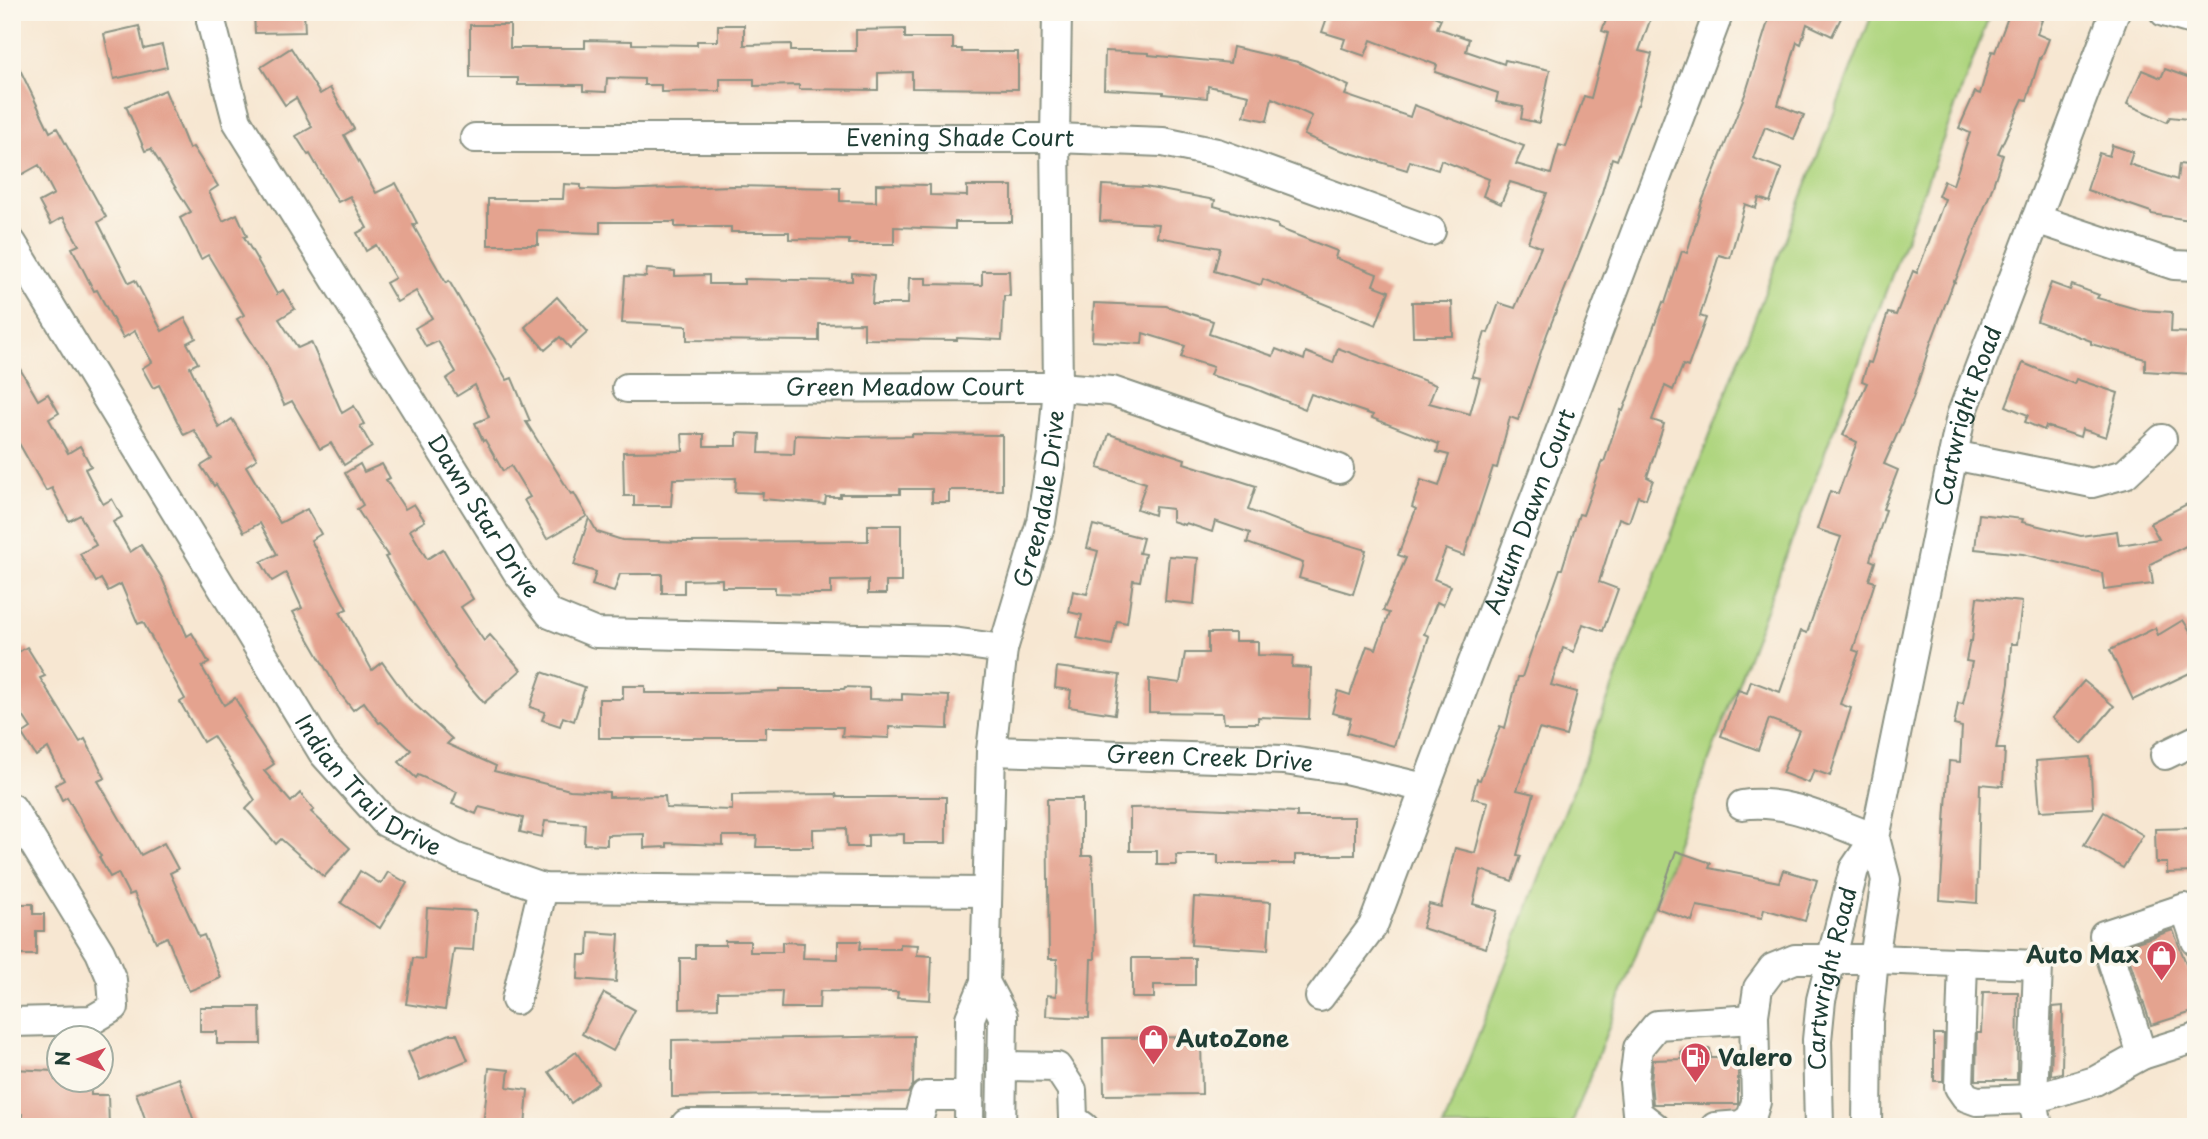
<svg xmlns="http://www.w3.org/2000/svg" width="2208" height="1139" font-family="'Playpen Sans',sans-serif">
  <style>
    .green { fill: #afd57f; stroke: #67895a; stroke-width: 2 }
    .building { fill: #e4a38f }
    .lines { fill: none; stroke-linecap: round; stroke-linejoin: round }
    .minor-casing { stroke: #8b9283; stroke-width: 32 }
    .minor { stroke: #fff; stroke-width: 28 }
    .labels { text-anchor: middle; stroke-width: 7; stroke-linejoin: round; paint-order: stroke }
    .street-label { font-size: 23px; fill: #1f3d34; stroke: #fbf7ec }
    .poi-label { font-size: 23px; font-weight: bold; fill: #1f3d34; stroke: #fbf7ec; text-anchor: start }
  </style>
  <rect width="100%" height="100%" fill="#fbf7ec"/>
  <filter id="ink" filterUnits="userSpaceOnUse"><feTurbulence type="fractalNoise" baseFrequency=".0143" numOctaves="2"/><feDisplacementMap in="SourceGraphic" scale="14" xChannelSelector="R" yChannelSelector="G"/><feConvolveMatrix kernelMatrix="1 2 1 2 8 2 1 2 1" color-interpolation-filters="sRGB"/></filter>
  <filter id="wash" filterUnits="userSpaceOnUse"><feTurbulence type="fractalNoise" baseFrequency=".00686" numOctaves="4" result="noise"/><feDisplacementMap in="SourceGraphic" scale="28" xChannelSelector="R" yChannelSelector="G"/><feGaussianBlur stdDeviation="1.57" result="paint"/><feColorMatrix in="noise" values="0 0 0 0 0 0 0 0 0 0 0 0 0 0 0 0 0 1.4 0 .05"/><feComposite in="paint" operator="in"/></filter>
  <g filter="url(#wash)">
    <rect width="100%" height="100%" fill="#f7e7d2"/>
    <path class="green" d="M1873 12H1991L1571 1127H1443Z"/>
    <g id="blocks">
      <g class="building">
        <path d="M265 12H304L305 32 255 33 254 13Z"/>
        <path d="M1329 12H1424L1441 19 1437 28 1469 39 1466 51 1504 64 1505 60 1550 70 1539 123 1521 119 1523 107 1496 102 1498 93 1435 72 1437 65 1371 40 1365 56 1342 48 1345 39 1322 32Z"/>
        <path d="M1609 12H1653L1639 51 1652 54 1638 105H1637L1617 160 1612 158 1598 206 1547 334 1518 420 1510 417 1497 468 1493 467 1464 556 1446 549 1434 579 1451 586 1443 605 1437 602 1424 634 1429 636 1394 746 1347 733 1351 718 1332 713 1338 691 1350 695 1367 646 1376 649 1389 613 1383 611 1406 558 1398 555 1416 509 1412 507 1421 480 1439 486 1449 455 1437 452 1439 444 1372 418 1373 415 1311 394 1305 409 1251 387 1210 375 1213 367 1181 357 1185 346 1143 333 1142 344 1092 341 1094 303 1166 306 1213 321 1209 334 1273 356 1276 349 1304 360 1306 352 1333 363 1338 348 1436 385 1429 403 1470 414 1480 378 1472 376 1485 332 1488 333 1499 303 1515 308 1541 247 1528 242 1547 193 1510 182 1501 204 1483 196 1489 179 1441 160 1438 170 1410 161 1407 170 1334 148 1304 135 1312 116 1272 98 1267 121 1244 116 1249 95 1208 86 1207 98 1163 94V92L1104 89 1105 51 1149 53V55L1230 63 1233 47 1298 62 1349 86 1345 95 1410 117 1414 105 1524 146 1516 164 1551 174 1559 145 1566 147 1584 96 1591 98 1608 33 1602 31Z"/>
        <path d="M1771 12H1844L1832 36 1807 24 1801 44 1797 42 1778 105 1804 115 1794 139 1765 127 1753 158 1782 169 1770 202 1759 198 1756 208 1745 204 1730 258 1719 255 1700 316 1706 318 1688 367 1683 365 1673 390 1665 386 1652 420 1664 424 1647 477 1653 480 1646 499 1638 496 1629 522 1619 518 1599 582 1618 589 1603 631 1583 624 1574 652 1563 648 1551 685 1577 692 1566 736 1539 729 1517 790 1534 794 1517 855 1521 856 1512 881 1481 870 1473 904 1497 911 1486 948 1422 928 1429 904 1441 907 1455 848 1475 853 1488 802 1472 798 1477 779 1480 780 1500 726 1505 728 1518 677H1522L1560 569H1562L1579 514 1583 515 1602 461 1604 462 1621 410 1623 411 1663 302 1665 303 1682 251 1687 253 1702 202 1746 92Z"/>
        <path d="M2010 12H2023L2042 20 2037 34 2049 39 2041 59 2040 58 2027 100 2023 99 1998 153 2003 155 1991 191 1955 282 1954 281 1930 345 1913 398 1884 464 1898 470 1883 509 1886 510 1870 560 1875 562 1869 580 1875 582 1853 650 1859 652 1840 704 1851 708 1830 776 1814 770 1809 783 1782 773 1799 730 1769 719 1758 750 1721 736 1738 690 1747 693 1751 681 1780 692 1801 631 1807 633 1841 537 1817 529 1830 491 1838 494 1857 442 1843 435 1867 383 1862 381 1868 362 1871 363 1888 313 1896 315 1913 271 1917 273 1945 199 1938 196 1944 181 1953 185 1970 133 1959 128 1975 92 1980 94 1992 51 1995 52Z"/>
        <path d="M470 25H510V48H585V40L632 41V44L697 45V41H718V25H744V45L791 44V51H856V30L905 29V38H953V49H962V52H1018V89L912 88V72L878 73V90L799 89V85L754 86V79H720V91L661 92V85H644V79L607 78 606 92 583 91V85H518V78H470Z"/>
        <path d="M139 26 144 49 162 45 167 67 114 79 104 34Z"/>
        <path d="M291 48 320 94 330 88 354 129 344 135 376 193 396 183 417 223 413 225 446 283 449 281 507 380 512 378 530 421 526 422 571 494 574 493 587 516 547 539 524 500 530 497 511 466 503 471 485 440 483 441 475 423 489 417 475 385 457 396 446 379 456 372 438 341 426 347 415 328 432 318 416 291 397 302 386 283 395 278 376 245 366 251 357 233 367 228 350 196 338 202 310 154 308 155 296 136 312 127 296 98 285 105 261 67Z"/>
        <path d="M12 53 50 132 57 128 106 217 98 222 129 283 135 280 162 331 185 318 196 338 187 343 198 363 190 367 219 428 232 419 257 459 246 466 280 523 307 509 321 534 311 540 347 609 340 612 372 670 382 662 409 699 452 739 447 744 496 766 494 771 570 790 609 792V797L665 796 666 808 732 810V795L836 794 837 797H946V843H904V834L868 835V847H847L846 828 813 829V847H756L757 836H723V845L667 843V847L644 848V834L607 835V845L584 844 585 824 545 821 542 837 520 832 523 818 479 807 476 814 452 804 457 792 418 775 416 778 399 762 411 750 381 722 379 723 364 702 353 710 339 692 293 612 302 608 286 573 272 581 261 562 277 554 260 523 244 532 216 484 214 486 201 466 212 459 194 430 184 435 159 385 153 388 142 368 152 362 135 331 123 338 97 290 94 291 72 248 79 245 63 217 51 224 39 202 54 194 39 165 21 175 12 159Z"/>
        <path d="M2165 69 2196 80V120L2170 117 2167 122 2127 104 2142 70 2161 78Z"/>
        <path d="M165 90 189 149 193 147 218 186 209 192 223 221 237 214 247 236 244 237 277 294 283 290 295 309 279 319 298 348 311 342 342 413 354 406 364 424 360 426 372 447 344 465 331 443 320 449 292 401 284 405 267 366 237 319 244 315 208 255 201 259 180 218 191 212 151 149 145 151 126 106Z"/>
        <path d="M2112 145 2133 152 2129 164 2177 180 2179 164 2196 166V221L2151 214V212L2087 190 2099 153 2109 156Z"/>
        <path d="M564 184 581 185V189L615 190 731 186 840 188V201L876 202V184L930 185V195L967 196V186H1012V222H955V229L894 227V244H849V240L789 239V232H731V227H675V222H600V233L538 231V245H488V199H563Z"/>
        <path d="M1102 185 1145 187 1215 200 1214 206 1278 225V228L1337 251 1335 258 1377 274 1373 285 1389 291 1376 325 1263 279 1261 285 1214 271 1220 248 1157 237 1159 224 1100 221Z"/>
        <path d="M647 269 675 271V276L709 275V284H744V279L852 281V273L874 275 872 304H908L909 278H926V284L982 285V271H1009L1010 296H1004L1002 340 957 338V340L864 339V323L819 324V341L687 340V326L622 323 625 276 646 277Z"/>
        <path d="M2051 283 2070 290 2072 285 2099 295 2097 298 2140 310 2172 312 2171 332 2195 333 2192 374 2145 371V359L2091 344V341L2037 321Z"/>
        <path d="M557 297 588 332 570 348 560 337 545 350 525 327Z"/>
        <path d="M1412 302H1452L1453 336H1413Z"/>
        <path d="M12 355 38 400 48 394 59 413 49 419 68 453 80 446 91 466 85 469 103 504 112 499 122 517 113 522 130 552 141 545 162 578 187 636 192 633 209 663 202 667 224 705 235 698 246 717 244 718 274 764 264 771 291 802 300 793 314 810 311 812 350 848 324 877 281 839 276 844 246 809 255 800 213 736 203 742 180 702 185 699 143 622 138 624 121 584 108 591 101 579 96 582 80 554 96 545 80 515 69 521 52 488 46 491 12 431Z"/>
        <path d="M2023 363 2074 384 2076 379 2118 393 2106 437 2082 429 2080 437 2046 426 2044 430 2025 422 2028 415 2006 406Z"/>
        <path d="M737 433 760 434 759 453 794 454 795 435 849 437 912 436V434L1002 435V490H949V502H932V489H900V494H840V497H826L825 504 762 499 763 493 735 492 736 478 673 479 671 506H634V496H624L623 452 683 451 682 434H704V446H737Z"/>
        <path d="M1109 434 1185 459 1184 463 1256 486 1248 510 1312 534 1366 550 1353 594 1299 578 1303 563 1247 543 1250 533 1215 521 1212 532 1186 523 1185 525 1172 521V509L1155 507 1154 515 1137 509 1146 483 1098 468Z"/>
        <path d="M360 464 364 472 382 464 390 478 386 480 405 509 414 504 425 521 410 530 427 559 443 549 473 599 461 607 484 641 490 635 521 670 484 703 454 668 455 667 406 592 385 557 388 556 357 509 363 505 345 473Z"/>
        <path d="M2191 502 2196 513V541L2150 564 2153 584 2104 590 2102 573 2023 554 1975 549 1979 514 2023 519 2022 522 2081 536 2117 531 2119 545 2159 539 2150 523Z"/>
        <path d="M589 518 597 532 622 540 684 542 868 541V525H901V582H886V594H868V580L831 581V594H809L775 593V587H722V579L684 580V593H662V574H620L614 592 592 585 596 572 574 565Z"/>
        <path d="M1093 525 1143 538 1139 553 1145 554 1140 581 1133 580 1127 623 1117 621 1112 645 1077 638 1082 615 1069 612 1073 591 1087 594 1098 551 1087 548Z"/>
        <path d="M1169 556 1198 558 1194 604 1165 601Z"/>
        <path d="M1977 597 2022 602 2017 644H2011L2009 683 1996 749H2005L2003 786 1980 784 1977 903 1940 900 1949 761 1960 762 1962 727 1954 725 1958 703 1963 704 1972 662 1966 661 1970 641H1972Z"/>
        <path d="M2183 620 2196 640V670L2133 700 2110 650 2155 628 2158 635Z"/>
        <path d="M1208 633H1235V641H1258V655L1293 656 1292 667 1311 668 1309 719 1258 717V723H1224L1223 713 1149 712V679L1180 683 1185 653H1208Z"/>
        <path d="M27 647 45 676 40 678 80 742 85 739 105 778 98 781 141 855 164 843 178 869 170 873 199 937 204 935 221 978 189 991 167 937 156 942 134 893 129 895 118 873 110 877 99 857 101 856 67 797 62 800 55 785 64 780 48 748 36 756 22 734 31 728 12 699V656Z"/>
        <path d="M1057 667 1120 675 1115 714 1069 707 1071 690 1055 688Z"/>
        <path d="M542 672 585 687 574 721 563 717 560 726 542 720 545 712 530 707Z"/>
        <path d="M2084 681 2114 706 2082 744 2052 718Z"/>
        <path d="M623 686H645V693H721L779 691V689H844L845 687 869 688V699L902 700V694L949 696 948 729 889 727V738L842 736 843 727H766V738H599V699H623Z"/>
        <path d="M2090 757 2093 808 2040 811 2036 761Z"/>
        <path d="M1047 799H1082V856H1092L1094 909 1095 959H1091L1089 1018 1046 1016 1047 995 1056 996 1057 959H1049Z"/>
        <path d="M1176 807 1297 812V817H1355V855H1295V864H1218V855H1176L1177 865H1157V851H1130V808Z"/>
        <path d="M2104 812 2143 835 2123 868 2084 845Z"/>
        <path d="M2196 828V872L2167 873V863H2156L2155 829Z"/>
        <path d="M1676 851 1711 863 1709 868 1779 882 1783 870 1817 880 1805 921 1764 909 1762 918 1697 906 1692 921 1656 908Z"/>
        <path d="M360 871 381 884 388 872 407 883 380 928 341 903Z"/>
        <path d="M1194 897 1271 902 1268 950 1191 945Z"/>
        <path d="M12 904H33V914H44V931H36V955H12Z"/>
        <path d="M427 908 476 911 473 950 454 949 445 1010 406 1004 413 958 424 959Z"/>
        <path d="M2173 930 2196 989V1011L2151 1025 2125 946Z"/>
        <path d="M589 932 619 934 616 982 578 979 579 955H588Z"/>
        <path d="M725 941H750V952H782V942L804 943 803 958 838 959V941H861L860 949H900V944L918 945 917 955 932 956 930 1000 897 998 898 992 820 991 819 1008H781L782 991 718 992V1008L680 1009V958H695V945H725Z"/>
        <path d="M1132 958H1195V985H1154V998H1132Z"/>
        <path d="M1983 992H2018L2017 1080H1976L1977 1033H1981Z"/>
        <path d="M604 993 635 1010 613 1051 582 1034Z"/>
        <path d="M2063 1006 2062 1073 2051 1075 2053 1007Z"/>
        <path d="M200 1007H260L261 1044H217V1032H200Z"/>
        <path d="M450 1034H457L468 1060 420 1080 408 1052Z"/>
        <path d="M1934 1034H1944L1943 1081H1934Z"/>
        <path d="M914 1036 913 1085 908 1093 672 1097V1040Z"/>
        <path d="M1201 1037 1202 1094 1104 1095 1103 1038Z"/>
        <path d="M1710 1049 1711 1058H1738V1104H1653L1651 1082 1653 1060 1682 1059 1681 1052Z"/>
        <path d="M576 1052 598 1083 571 1103 549 1072Z"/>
        <path d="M489 1068 509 1070 507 1087 528 1090 525 1127H483Z"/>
        <path d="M12 1069 55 1071V1080H90L91 1095H108L109 1127 22 1125V1114L12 1113Z"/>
        <path d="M179 1078 196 1127H148L136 1093Z"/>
      </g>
    </g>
  </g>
  <g filter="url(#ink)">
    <use href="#blocks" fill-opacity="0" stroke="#8b9283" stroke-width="2"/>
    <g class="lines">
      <defs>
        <g id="minor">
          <path id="s1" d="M211 12V21L237 121 518 573 550 614 596 633 946 641 1003 649"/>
          <path d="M2164 12 2196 21"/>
          <path id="s2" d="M475 138H1055L1163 142 1217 153 1431 231"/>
          <path d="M2036 219 2174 265 2196 266"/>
          <path id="s3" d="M12 243 323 753 385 822 457 858 543 888 987 892"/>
          <path id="s4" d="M627 388 1058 387 1112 391 1339 469"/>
          <path d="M1953 455 2092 483 2125 474 2162 439"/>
          <path id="s5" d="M991 751 1284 760 1345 769 1425 788"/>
          <path d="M2165 755 2196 740"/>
          <path d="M1742 805C1787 798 1833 823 1875 838"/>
          <path d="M12 808 100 952 112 980 114 1007 92 1020 12 1022"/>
          <path d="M1963 962 1959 1087 1966 1097 1977 1101 2033 1099 2095 1081 2142 1055 2196 1038"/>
          <path d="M985 982 1003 1016 1001 1127"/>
          <path id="s6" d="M1320 997 1373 926 1719 12"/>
          <path d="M516 1000 543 888"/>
          <path d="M2142 1055 2104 935 2185 908 2196 941"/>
          <path d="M1002 1066 1057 1067 1072 1090 1073 1119 1084 1127"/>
          <path d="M686 1124 917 1125 925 1096H969"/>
          <path id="s7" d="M969 1127 970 1018 985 982 991 751 1003 649 1041 522 1052 454 1058 387 1055 138 1057 12"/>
          <path d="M1655 1127 1637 1113 1634 1082 1638 1048 1657 1025 1754 1019"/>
          <path d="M1715 1127 1741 1125 1751 1118 1756 1102 1754 1015 1758 988 1773 968 1795 959H1874L2038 965 2033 1099 2038 1127"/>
          <path id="s8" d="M1819 1127 1817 1040 1821 1000 1854 869 1875 838 1961 416 2115 12"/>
          <path d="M1867 1127 1868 1022 1874 959 1886 880 1875 838"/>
        </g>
      </defs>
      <use href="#minor" class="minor-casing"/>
      <use href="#minor" class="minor"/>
    </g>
  </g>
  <defs>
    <symbol id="shop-pin" viewBox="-11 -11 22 30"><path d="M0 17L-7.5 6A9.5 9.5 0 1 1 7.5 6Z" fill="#d1495b" stroke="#fbf7ec"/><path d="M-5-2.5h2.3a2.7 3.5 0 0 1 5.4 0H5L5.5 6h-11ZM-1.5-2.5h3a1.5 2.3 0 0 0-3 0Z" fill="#fff"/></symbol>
    <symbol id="fuel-pin" viewBox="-11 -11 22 30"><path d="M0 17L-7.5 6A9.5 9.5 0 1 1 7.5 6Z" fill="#d1495b" stroke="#fbf7ec"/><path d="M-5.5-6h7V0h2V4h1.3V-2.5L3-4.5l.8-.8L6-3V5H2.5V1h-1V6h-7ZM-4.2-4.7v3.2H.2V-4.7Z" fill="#fff"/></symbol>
  </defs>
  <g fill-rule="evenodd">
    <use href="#shop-pin" x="2144" y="938" width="35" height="47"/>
    <use href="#shop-pin" x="1136" y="1022" width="35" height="47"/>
    <use href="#fuel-pin" x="1678" y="1040" width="35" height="47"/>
  </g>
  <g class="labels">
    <g class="street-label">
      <text dy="8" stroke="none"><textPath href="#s2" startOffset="485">Evening Shade Court</textPath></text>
      <text dy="8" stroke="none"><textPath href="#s4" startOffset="278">Green Meadow Court</textPath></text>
      <text dy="8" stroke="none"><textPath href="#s8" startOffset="732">Cartwright Road</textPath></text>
      <text dy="8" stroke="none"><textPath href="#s7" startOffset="637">Greendale Drive</textPath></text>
      <text dy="8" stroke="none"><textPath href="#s6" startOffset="532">Autum Dawn Court</textPath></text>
      <text dy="8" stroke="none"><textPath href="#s1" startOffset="578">Dawn Star Drive</textPath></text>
      <text dy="8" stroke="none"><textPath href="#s5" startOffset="219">Green Creek Drive</textPath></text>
      <text dy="8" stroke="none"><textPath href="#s3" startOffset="653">Indian Trail Drive</textPath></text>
      <text dy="8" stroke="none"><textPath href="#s8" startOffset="150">Cartwright Road</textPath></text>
    </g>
    <g class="poi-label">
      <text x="2139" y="963" text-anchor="end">Auto Max</text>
      <text x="1176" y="1047">AutoZone</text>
      <text x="1718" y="1066">Valero</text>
    </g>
  </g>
  <rect width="2208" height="1139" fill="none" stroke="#fbf7ec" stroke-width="42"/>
  <g transform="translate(80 1059) rotate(271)"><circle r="33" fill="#fbf7ec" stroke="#a3ada2" stroke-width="2"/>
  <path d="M0-5L12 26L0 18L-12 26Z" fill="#d1495b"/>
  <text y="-10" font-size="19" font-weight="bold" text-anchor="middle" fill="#1f3d34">N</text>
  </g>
</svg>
